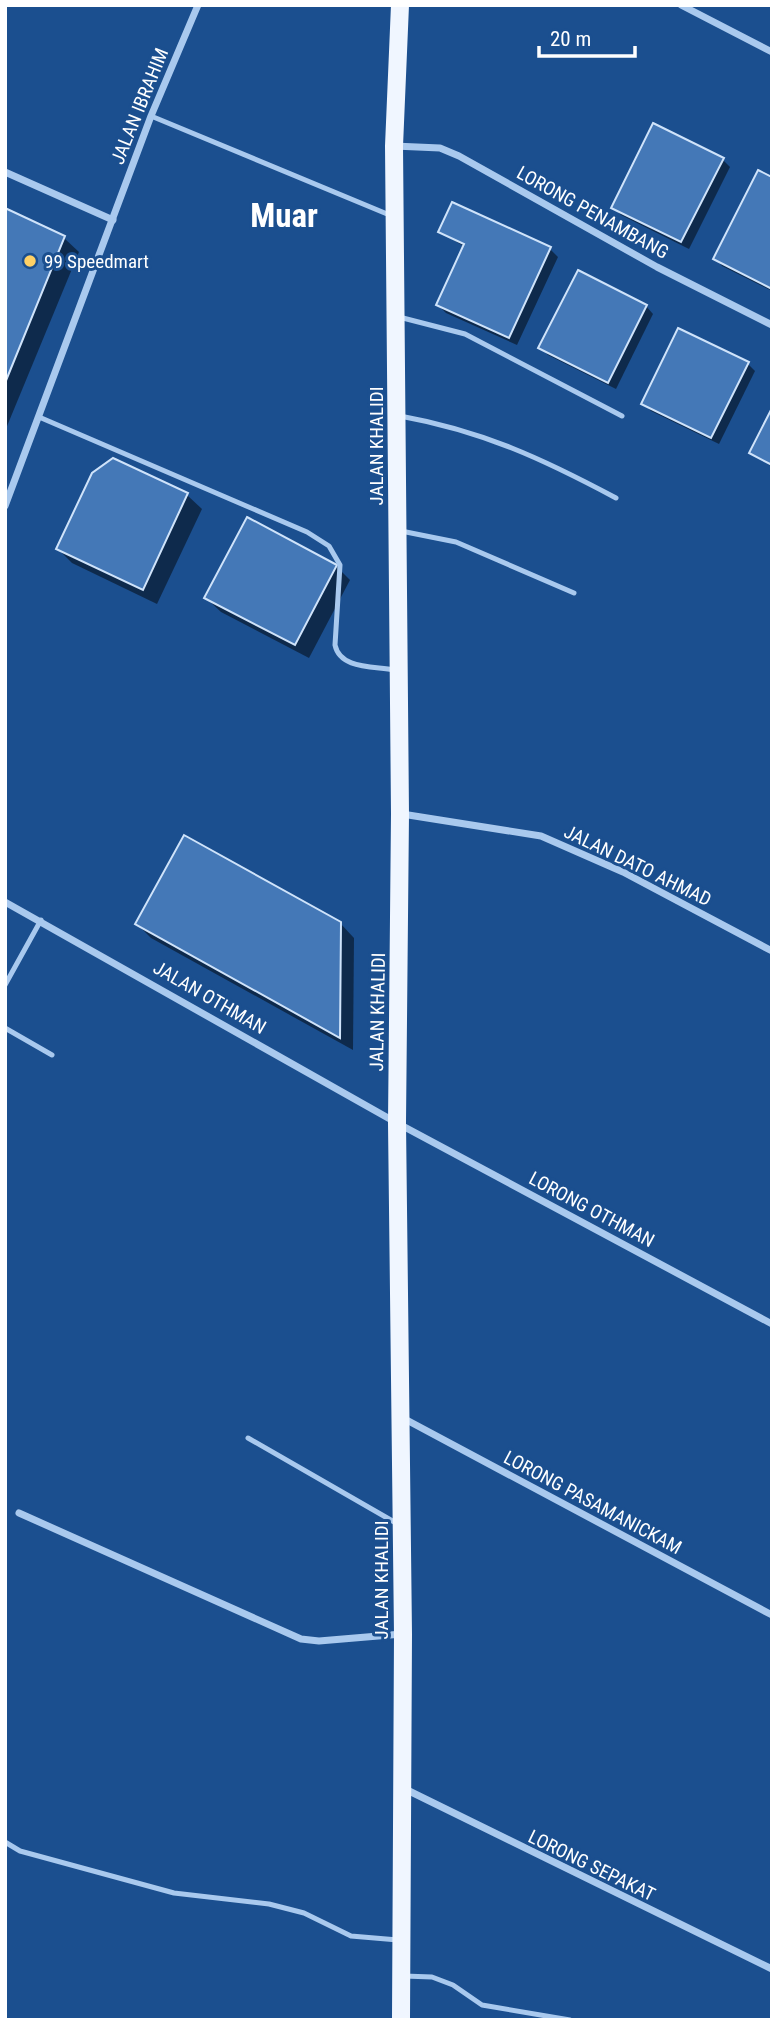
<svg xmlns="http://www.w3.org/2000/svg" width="777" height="2025" font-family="'Roboto Condensed',sans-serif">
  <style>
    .shadow { fill: #0007 }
    .building { fill: #4478b7; stroke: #cfe3fa; stroke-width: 2 }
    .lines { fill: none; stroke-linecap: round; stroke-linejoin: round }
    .lane { stroke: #a9c9ee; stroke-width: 5 }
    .street { stroke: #a9c9ee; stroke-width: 7 }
    .primary { stroke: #f0f6ff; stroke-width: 18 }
    .poi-dot { fill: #ffd166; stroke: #1b4f8f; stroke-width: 2.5 }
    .labels { text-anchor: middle; stroke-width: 6; stroke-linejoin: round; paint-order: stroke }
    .street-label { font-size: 19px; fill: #fff; stroke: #1b4f8f }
    .poi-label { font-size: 19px; fill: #fff; stroke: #1b4f8f; text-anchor: start }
    .town-label { font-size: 33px; font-weight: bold; fill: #fff; stroke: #1b4f8f }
  </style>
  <rect width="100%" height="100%" fill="#1b4f8f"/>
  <g class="shadow">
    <path d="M723 160 730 167 689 249 621 215 613 207Z"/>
    <path d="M772 179V291L722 266 715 258Z"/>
    <path d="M453 204 550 249 558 257 517 345 446 313 438 305 465 247 440 232Z"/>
    <path d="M5 210 64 238 79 252 5 431Z"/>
    <path d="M646 306 653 314 616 389 548 355 540 347Z"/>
    <path d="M748 364 755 371 719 444 651 411 643 403Z"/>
    <path d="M772 412V467L751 452Z"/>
    <path d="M113 460 187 495 202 509 157 604 72 563 58 549Z"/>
    <path d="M336 566 350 580 309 658 221 612 206 598Z"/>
    <path d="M340 923 354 938 353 1050 151 938 137 924Z"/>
  </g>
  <g class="building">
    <path d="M653 123 724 158 681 242 611 208Z"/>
    <path d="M758 170 772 177V289L713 259Z"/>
    <path d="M452 202 551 247 509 338 436 305 464 244 438 232Z"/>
    <path d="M5 208 65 236 5 383Z"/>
    <path d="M578 270 647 305 608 383 538 348Z"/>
    <path d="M678 328 749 362 711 438 641 404Z"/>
    <path d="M772 408V465L749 453Z"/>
    <path d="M113 458 188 493 143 590 56 549 92 473Z"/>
    <path d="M247 517 337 565 295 645 204 598Z"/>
    <path d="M184 835 341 922 340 1038 135 924Z"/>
  </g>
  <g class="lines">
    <g class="lane">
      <path d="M151 116 392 216"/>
      <path d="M399 317 465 334 622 416"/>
      <path d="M400 416C483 431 543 459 616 498"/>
      <path d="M39 417 307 532 329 546 340 565 335 645C340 669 373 666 394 670"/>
      <path d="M401 531 456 542 574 593"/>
      <path d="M5 985 41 920"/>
      <path d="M5 1028 52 1055"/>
      <path d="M248 1438 396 1523"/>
      <path d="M5 1842 20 1851 174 1893 269 1904 304 1913 351 1936 398 1940"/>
      <path d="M404 1976 432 1977 453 1985 482 2005 570 2020"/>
    </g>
    <g class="street">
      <path d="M681 5 772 52"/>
      <path d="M394 146 440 148 459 156 657 267 772 325"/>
      <path d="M5 172 113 220"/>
      <path d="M5 506 151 116 198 5"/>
      <path d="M402 814 541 836 623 872 772 951"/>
      <path d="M5 902 397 1123 772 1324"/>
      <path d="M401 1417 772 1615"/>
      <path d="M19 1513 301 1639 319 1641 402 1634"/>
      <path d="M405 1789 772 1969"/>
    </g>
    <path class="primary" d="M400 5 394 146 400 814 397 1123 403 1634 401 2020"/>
  </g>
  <circle class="poi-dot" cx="30" cy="261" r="7"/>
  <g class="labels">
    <g class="street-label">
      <text transform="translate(139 106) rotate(-68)" y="7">JALAN IBRAHIM</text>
      <text transform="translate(593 212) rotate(29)" y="7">LORONG PENAMBANG</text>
      <text transform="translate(376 446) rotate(-90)" y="7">JALAN KHALIDI</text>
      <text transform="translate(638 865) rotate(26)" y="7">JALAN DATO AHMAD</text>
      <text transform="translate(210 997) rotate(30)" y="7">JALAN OTHMAN</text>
      <text transform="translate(377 1012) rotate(-89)" y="7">JALAN KHALIDI</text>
      <text transform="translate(592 1209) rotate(28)" y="7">LORONG OTHMAN</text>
      <text transform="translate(593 1502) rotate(28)" y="7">LORONG PASAMANICKAM</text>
      <text transform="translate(381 1580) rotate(-90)" y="7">JALAN KHALIDI</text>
      <text transform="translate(592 1865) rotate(26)" y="7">LORONG SEPAKAT</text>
    </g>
    <g class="poi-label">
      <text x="44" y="268">99 Speedmart</text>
    </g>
    <g class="town-label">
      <text x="284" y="227">Muar</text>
    </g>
  </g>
  <rect width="777" height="2025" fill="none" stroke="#ffffff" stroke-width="14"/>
  <path d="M539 46v10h96v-10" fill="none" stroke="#ffffff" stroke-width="3.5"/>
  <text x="550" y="46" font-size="21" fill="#ffffff" stroke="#1b4f8f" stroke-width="5" paint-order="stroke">20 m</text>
</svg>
